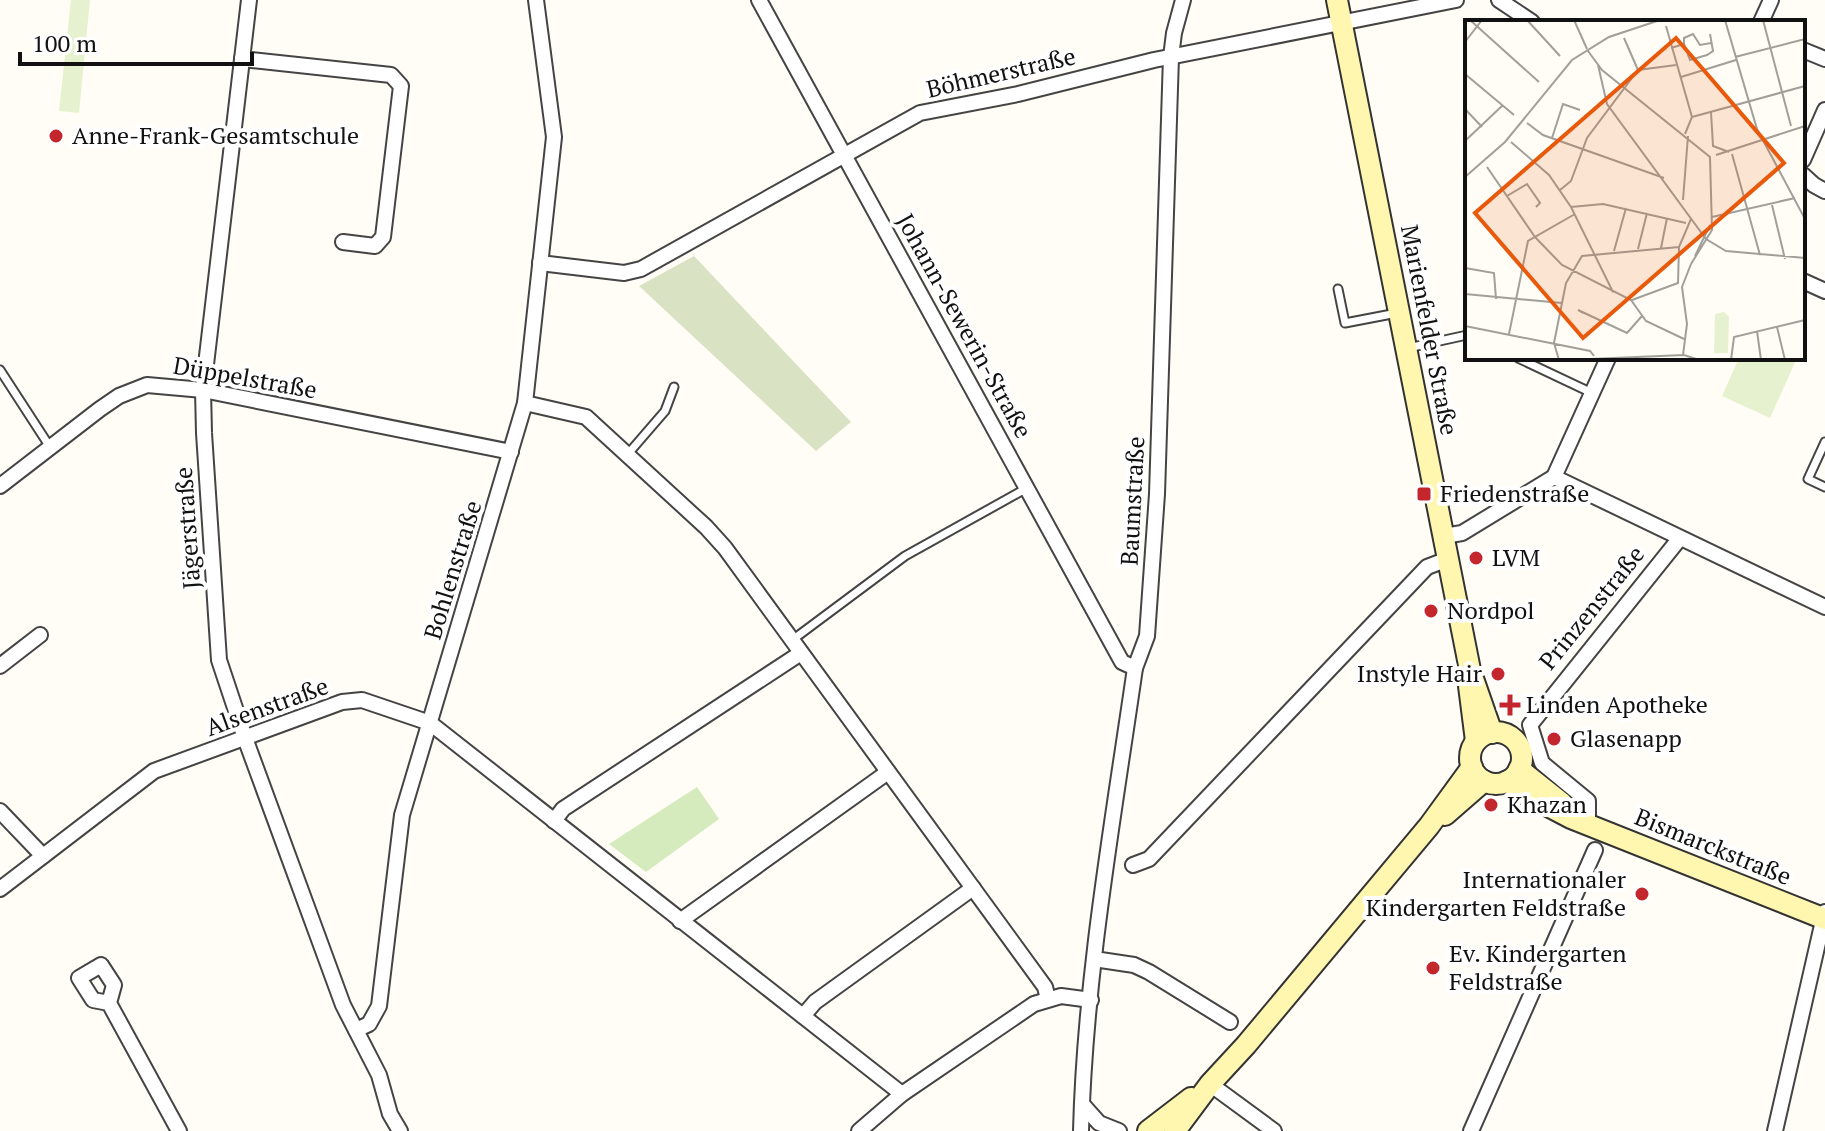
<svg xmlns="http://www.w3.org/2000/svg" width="1825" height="1131" font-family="'PT Serif',serif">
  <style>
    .green { fill: #d5ebbd }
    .cemetery { fill: #d9e3c4 }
    .pitch { fill: #e6f2cf }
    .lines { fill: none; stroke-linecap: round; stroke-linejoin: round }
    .lane-casing { stroke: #444; stroke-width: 11 }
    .street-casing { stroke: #444; stroke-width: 18 }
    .secondary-casing { stroke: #333; stroke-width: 24 }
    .lane { stroke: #fff; stroke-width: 7 }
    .street { stroke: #fff; stroke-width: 14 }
    .secondary { stroke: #fff6b0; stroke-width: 20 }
    .poi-dot { fill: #c4262e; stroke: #fff; stroke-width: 3 }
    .labels { text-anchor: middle; stroke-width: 8; stroke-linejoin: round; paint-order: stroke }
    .street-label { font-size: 24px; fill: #111; stroke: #fff }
    .poi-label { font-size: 24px; fill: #111; stroke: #fff; text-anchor: start }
    .inset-road { fill: none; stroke: #a09f9a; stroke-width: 2 }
    .view { fill: #e8590c; fill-opacity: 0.15; stroke: #e8590c; stroke-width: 4 }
    .inset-edge { fill: none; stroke: #111; stroke-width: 4 }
  </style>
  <rect width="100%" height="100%" fill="#fffdf5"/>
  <path class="green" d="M697 787 719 819 646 872 609 844Z"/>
  <path class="cemetery" d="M694 256 851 422 816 451 639 286Z"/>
  <g class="pitch">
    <path d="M71 0H90L79 113 59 111Z"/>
    <path d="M1739 358H1797L1770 418 1722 396Z"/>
  </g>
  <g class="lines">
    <defs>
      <g id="lane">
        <path d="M1338 289 1345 323 1397 313"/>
        <path d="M1408 348 1467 335"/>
        <path d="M1518 358 1592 393"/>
        <path d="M0 370 50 447"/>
        <path d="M1825 442 1808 479 1825 487"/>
        <path d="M627 455 665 411 674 387"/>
        <path d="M791 641 905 556 1027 488"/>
      </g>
      <g id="street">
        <path d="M249 0 203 390 204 433 219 660 245 738 343 1005 379 1075 390 1114 400 1131"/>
        <path d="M759 0 1122 662 1135 668"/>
        <path d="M1499 0 1532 22"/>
        <path d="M1761 22 1771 0"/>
        <path d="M1803 50 1825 59"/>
        <path d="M242 59 391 75 401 86 383 237 375 246 343 242"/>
        <path d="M1803 160 1825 110"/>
        <path d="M1803 175 1814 185 1825 191"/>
        <path d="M540 263 624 273 641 269 920 113 1018 94 1154 60 1456 0"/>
        <path d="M1803 281 1825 291"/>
        <path d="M525 403 586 417 706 527 725 548 1045 987 1048 999"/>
        <path d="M1554 477 1825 607"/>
        <path d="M0 486 100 409 119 396 147 385 203 390 511 452"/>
        <path d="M1444 536 1462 533 1554 477 1608 358"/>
        <path d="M0 666 40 635"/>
        <path d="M0 811 43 856"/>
        <path d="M554 821 563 809 801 653"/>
        <path d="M1588 825V801L1542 763 1530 725 1680 538"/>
        <path d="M1133 865 1149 859 1427 567 1448 559"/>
        <path d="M0 889 154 771 342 702 362 700 430 723 902 1094"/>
        <path d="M680 921 888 772"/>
        <path d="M1094 959 1134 965 1149 972 1230 1022"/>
        <path d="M109 1003 93 1000 79 978 101 965 114 985 109 1003 179 1131"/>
        <path d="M803 1016 815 1002 973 888"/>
        <path d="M356 1030 369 1024 379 1006 402 815 525 403 554 137 536 0"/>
        <path d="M1210 1084 1274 1131"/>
        <path d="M1082 1104 1099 1123 1119 1131"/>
        <path d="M859 1131 902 1094 1034 1004 1061 996 1091 1000"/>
        <path d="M1081 1131C1085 976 1113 821 1135 668L1147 636 1157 494 1171 57 1174 33 1183 0"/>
        <path d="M1471 1131 1595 850"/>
        <path d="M1775 1131 1825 912"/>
      </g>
      <g id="secondary">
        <path d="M1337 0 1470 670 1492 733"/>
        <path d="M1469 686 1476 741"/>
        <circle cx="1496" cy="758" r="26"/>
        <path d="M1519 769 1562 803"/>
        <path d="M1507 781 1527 795 1571 818 1825 919"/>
        <path d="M1445 815 1484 781"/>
        <path d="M1148 1131 1191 1098"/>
        <path d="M1175 1131 1210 1084 1246 1045 1429 826 1472 767"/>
      </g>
    </defs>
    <use href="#lane" class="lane-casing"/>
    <use href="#street" class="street-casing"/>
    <use href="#secondary" class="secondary-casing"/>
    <use href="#lane" class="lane"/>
    <use href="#street" class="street"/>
    <use href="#secondary" class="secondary"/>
  </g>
  <g class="poi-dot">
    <circle cx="56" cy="136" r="8"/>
    <rect x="1416" y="486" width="16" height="16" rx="4"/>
    <circle cx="1476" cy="558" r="8"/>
    <circle cx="1431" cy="611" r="8"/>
    <circle cx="1498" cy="674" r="8"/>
    <path d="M1506 693h8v8h8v8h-8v8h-8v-8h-8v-8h8z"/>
    <circle cx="1554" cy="739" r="8"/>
    <circle cx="1491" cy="805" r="8"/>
    <circle cx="1642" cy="894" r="8"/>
    <circle cx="1433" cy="968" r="8"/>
  </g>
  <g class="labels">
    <g class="street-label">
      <text transform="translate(1001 73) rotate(-13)" y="8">Böhmerstraße</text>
      <text transform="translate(964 326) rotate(61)" y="8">Johann-Sewerin-Straße</text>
      <text transform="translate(1429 330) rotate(79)" y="8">Marienfelder Straße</text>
      <text transform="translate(245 378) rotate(10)" y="8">Düppelstraße</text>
      <text transform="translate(1133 501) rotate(-87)" y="8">Baumstraße</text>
      <text transform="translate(188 528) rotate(-94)" y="8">Jägerstraße</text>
      <text transform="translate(453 570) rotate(-73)" y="8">Bohlenstraße</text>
      <text transform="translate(1592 608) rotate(-51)" y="8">Prinzenstraße</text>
      <text transform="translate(267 707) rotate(-20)" y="8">Alsenstraße</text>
      <text transform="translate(1713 847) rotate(22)" y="8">Bismarckstraße</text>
    </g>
    <g class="poi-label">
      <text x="72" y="144">Anne-Frank-Gesamtschule</text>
      <text x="1440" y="502">Friedenstraße</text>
      <text x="1492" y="566">LVM</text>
      <text x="1447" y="619">Nordpol</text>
      <text x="1482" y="682" text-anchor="end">Instyle Hair</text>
      <text x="1526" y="713">Linden Apotheke</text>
      <text x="1570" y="747">Glasenapp</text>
      <text x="1507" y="813">Khazan</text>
      <text x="1626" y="888" text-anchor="end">Internationaler<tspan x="1626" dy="28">Kindergarten Feldstraße</tspan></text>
      <text x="1449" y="962">Ev. Kindergarten<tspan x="1449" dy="28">Feldstraße</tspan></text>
    </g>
  </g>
  <g transform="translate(1465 20)">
    <rect width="340" height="340" fill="#fffdf5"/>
    <path d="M259 292 264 297 263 333H249L250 294Z" fill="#e6f2cf"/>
    <path class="inset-road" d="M5 0 74 62M62 0 95 36M109 0 122 29M260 0 292 109 340 199M298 0 326 106M201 6 227 97 220 114M159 18 173 50M0 22 17 0M219 24V18L228 14 235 25 246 23M206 28 219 24 225 40 242 35 248 31 245 14M123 31 137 50 245 137 247 210 226 244M270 37 340 19M133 45 142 84 241 219 261 231 340 238M0 54 49 95M216 57 271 40M0 89 17 107M246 92 248 126 264 132M227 97 340 66M62 103 78 115 199 158M87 118 98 84 115 90M0 121 38 85M46 122 84 155 106 187 148 272M267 134 295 235M251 135 340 106M22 147 70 217 97 245 166 280 181 301 219 319M0 157 40 122 107 40 144 17 195 0M95 170 106 161 122 118 173 50 211 45M42 176 62 164 75 183 71 187M218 180 223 116M307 185 320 239M106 187 138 184 221 203M247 197 330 178M196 228 202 198M173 229 182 193M149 231 161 188M230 236 245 205M0 248 29 253 31 279M0 274 97 283M167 280 213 263 214 227 226 199M118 293 113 290 162 313 177 296M0 306 125 331 129 336M312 307 320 340M292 311 296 340M44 314 63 221 110 194M218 335 222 304 217 267 226 244M94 340 89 323 101 263 117 236 214 227M101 340 219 335 234 340M266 340 269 317 340 300"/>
    <path class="view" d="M211 18 319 143 118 318 10 193Z"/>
    <rect width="340" height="340" class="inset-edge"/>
  </g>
  <path d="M20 52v12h232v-12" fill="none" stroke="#111111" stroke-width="4"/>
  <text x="32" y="52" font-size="24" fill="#111111" stroke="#ffffff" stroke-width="6" paint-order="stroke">100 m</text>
</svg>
